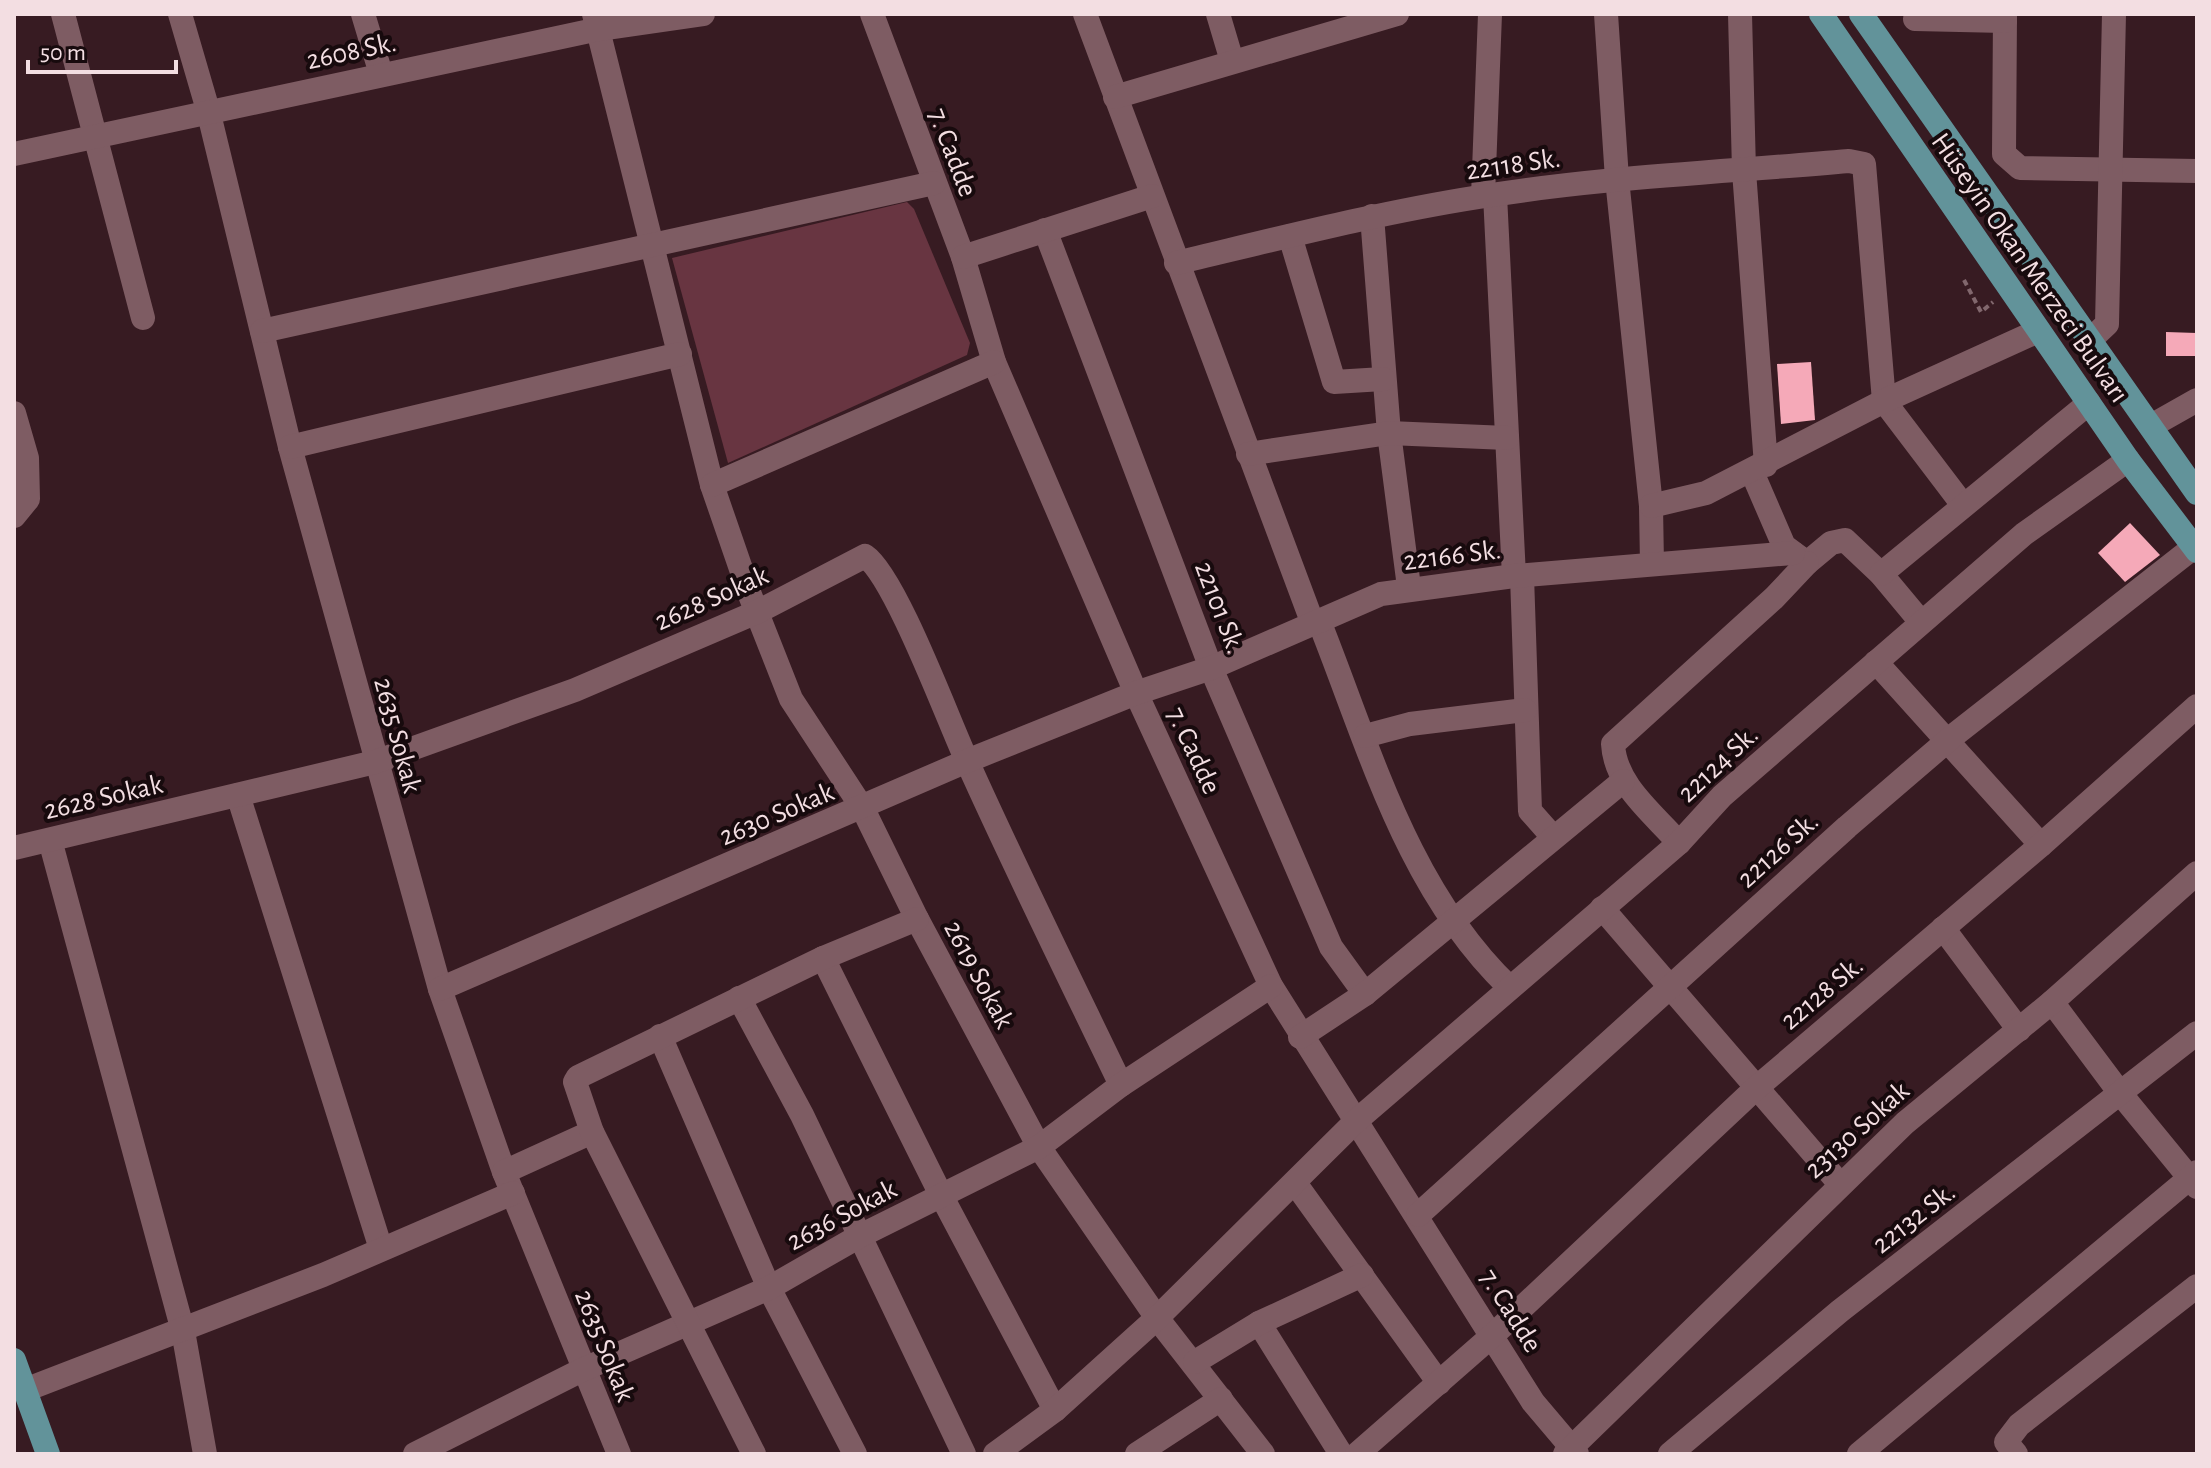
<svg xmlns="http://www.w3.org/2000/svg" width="2211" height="1468" font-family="'Alegreya Sans',sans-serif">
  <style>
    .green { fill: #683541 }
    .building { fill: #f5a9b8 }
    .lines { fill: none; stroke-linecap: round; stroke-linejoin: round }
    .path { stroke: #81676d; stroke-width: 4; stroke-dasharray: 6 4; stroke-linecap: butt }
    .minor { stroke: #7e5c63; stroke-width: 24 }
    .major { stroke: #62939a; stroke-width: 24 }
    .labels { text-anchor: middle; stroke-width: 8; stroke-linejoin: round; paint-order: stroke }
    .street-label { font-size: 28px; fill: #f3dee2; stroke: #170a0d }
  </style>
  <rect width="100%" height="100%" fill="#371b22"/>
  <path class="green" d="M907 202 914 209 970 343 967 355 728 463 672 258Z"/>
  <g class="building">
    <path d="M2166 332 2197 333 2196 356H2166Z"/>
    <path d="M1811 362 1815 420 1781 424 1777 364Z"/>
    <path d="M2130 523 2160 555 2125 582 2098 553Z"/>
  </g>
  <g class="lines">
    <path class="path" d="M1964 280 1981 312 1993 302"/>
    <g class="minor">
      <path d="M63 14 143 318"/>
      <path d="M180 14 208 110 290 447 440 989 504 1172 619 1454"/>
      <path d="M363 14 381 74"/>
      <path d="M594 14 712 485 750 595 791 699 863 809 917 919 1039 1147 1157 1318 1263 1454"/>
      <path d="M872 14 963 257 994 362 1136 693 1271 986 1533 1402 1577 1454"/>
      <path d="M1085 14 1313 624"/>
      <path d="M1218 14 1232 61"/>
      <path d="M1606 14 1617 179 1651 506 1652 564"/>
      <path d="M1740 14 1744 171 1766 465"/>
      <path d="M2005 14 2004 154 2020 168 2197 171"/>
      <path d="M1915 19 2005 21"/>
      <path d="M1115 97 1397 14"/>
      <path d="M14 154 599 29 703 14"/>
      <path d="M1495 195 1514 576"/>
      <path d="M1483 196 1490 14"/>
      <path d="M1372 216 1389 433 1409 587"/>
      <path d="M1045 230 1211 668 1331 947 1365 994"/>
      <path d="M1290 236 1334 382 1383 379"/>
      <path d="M963 257 1152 196"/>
      <path d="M1176 263C1277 239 1377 213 1479 197 1601 177 1726 172 1849 161L1864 164 1884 401 1963 505"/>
      <path d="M262 331 934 183"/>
      <path d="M2089 341 2107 324 2114 14"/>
      <path d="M14 413 27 458 28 499 14 516"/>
      <path d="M2151 426 2197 400"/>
      <path d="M290 447 680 354"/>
      <path d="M1248 454 1389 433 1507 438"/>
      <path d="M1752 472 1784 546 1807 563 1831 543 1845 540 1881 574 1921 622"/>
      <path d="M712 485 994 362"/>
      <path d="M1651 506 1706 493 1884 401 2038 331"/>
      <path d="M1881 574 2089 403"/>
      <path d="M1522 576 1530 811 1553 837"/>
      <path d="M1319 621C1370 749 1407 889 1509 987"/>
      <path d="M1876 662 2041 845"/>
      <path d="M1365 736 1410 724 1525 710"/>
      <path d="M238 795 381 1249"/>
      <path d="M50 840 183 1331 205 1454"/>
      <path d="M1679 843C1653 813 1615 785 1613 744L1774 598 1807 563"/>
      <path d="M14 848 375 762 575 690 757 612 865 556C895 576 948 720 967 761 1016 870 1069 977 1121 1085"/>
      <path d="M1602 908 1839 1183"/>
      <path d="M1943 928 2019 1030"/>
      <path d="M823 958 941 1195 1055 1410"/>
      <path d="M440 989 967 761 1136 693 1211 668 1381 594 1514 576 1793 553"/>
      <path d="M739 998 802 1115 964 1454"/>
      <path d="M2052 1002 2120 1093 2197 1187"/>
      <path d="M660 1036 769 1288 855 1454"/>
      <path d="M1300 1037 1365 994 1623 781"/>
      <path d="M504 1172 592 1132"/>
      <path d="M1295 1183 1439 1383"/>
      <path d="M1418 1215 1847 827 1953 736 2194 547"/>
      <path d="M1259 1323 1341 1454"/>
      <path d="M1195 1362 1259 1323 1362 1275"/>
      <path d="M25 1390 323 1275 513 1193"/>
      <path d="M415 1454 582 1370 769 1288 858 1237 1039 1147 1121 1085 1271 986"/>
      <path d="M754 1454 592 1132 575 1082 578 1077 823 958 917 919"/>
      <path d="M995 1454 1055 1410 1157 1318 1356 1121 1679 843 1722 796 2024 534 2128 460"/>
      <path d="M1137 1454 1221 1399"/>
      <path d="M1357 1454 1493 1335 1755 1089 2041 845 2197 706"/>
      <path d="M1565 1454 1905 1123 2052 1002 2197 873"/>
      <path d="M1670 1454 1840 1311 2197 1033"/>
      <path d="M1859 1454 2197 1172"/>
      <path d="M2016 1454 2006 1442 2019 1425 2197 1286"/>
    </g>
    <g class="major">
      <path d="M1821 14 2128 460 2197 551"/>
      <path d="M1861 14 2197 493"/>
      <path d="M14 1360 48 1454"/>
    </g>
  </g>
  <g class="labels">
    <g class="street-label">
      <text transform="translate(351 50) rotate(-12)" y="10">2608 Sk.</text>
      <text transform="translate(954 152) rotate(69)" y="10">7. Cadde</text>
      <text transform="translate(1513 163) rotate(-8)" y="10">22118 Sk.</text>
      <text transform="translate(2031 267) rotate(55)" y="10">Hüseyin Okan Merzeci Bulvarı</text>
      <text transform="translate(1452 554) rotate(-7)" y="10">22166 Sk.</text>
      <text transform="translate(711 597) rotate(-24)" y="10">2628 Sokak</text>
      <text transform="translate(1221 607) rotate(69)" y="10">22101 Sk.</text>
      <text transform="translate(399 735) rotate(75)" y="10">2635 Sokak</text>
      <text transform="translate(1195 750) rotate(65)" y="10">7. Cadde</text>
      <text transform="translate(1717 763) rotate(-43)" y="10">22124 Sk.</text>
      <text transform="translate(103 796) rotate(-13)" y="10">2628 Sokak</text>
      <text transform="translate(776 813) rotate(-23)" y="10">2630 Sokak</text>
      <text transform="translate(1777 849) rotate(-42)" y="10">22126 Sk.</text>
      <text transform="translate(980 974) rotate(62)" y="10">2619 Sokak</text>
      <text transform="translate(1821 992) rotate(-40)" y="10">22128 Sk.</text>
      <text transform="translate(1856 1129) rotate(-42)" y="10">23130 Sokak</text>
      <text transform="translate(841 1214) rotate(-28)" y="10">2636 Sokak</text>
      <text transform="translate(1913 1217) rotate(-38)" y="10">22132 Sk.</text>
      <text transform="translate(1512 1310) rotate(58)" y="10">7. Cadde</text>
      <text transform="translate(606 1345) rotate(68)" y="10">2635 Sokak</text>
    </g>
  </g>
  <rect width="2211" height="1468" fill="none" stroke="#f3dee2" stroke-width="32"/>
  <path d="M28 60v12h148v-12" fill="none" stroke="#f3dee2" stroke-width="4"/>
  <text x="40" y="60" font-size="24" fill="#f3dee2" stroke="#170a0d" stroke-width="6" paint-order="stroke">50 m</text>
</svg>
